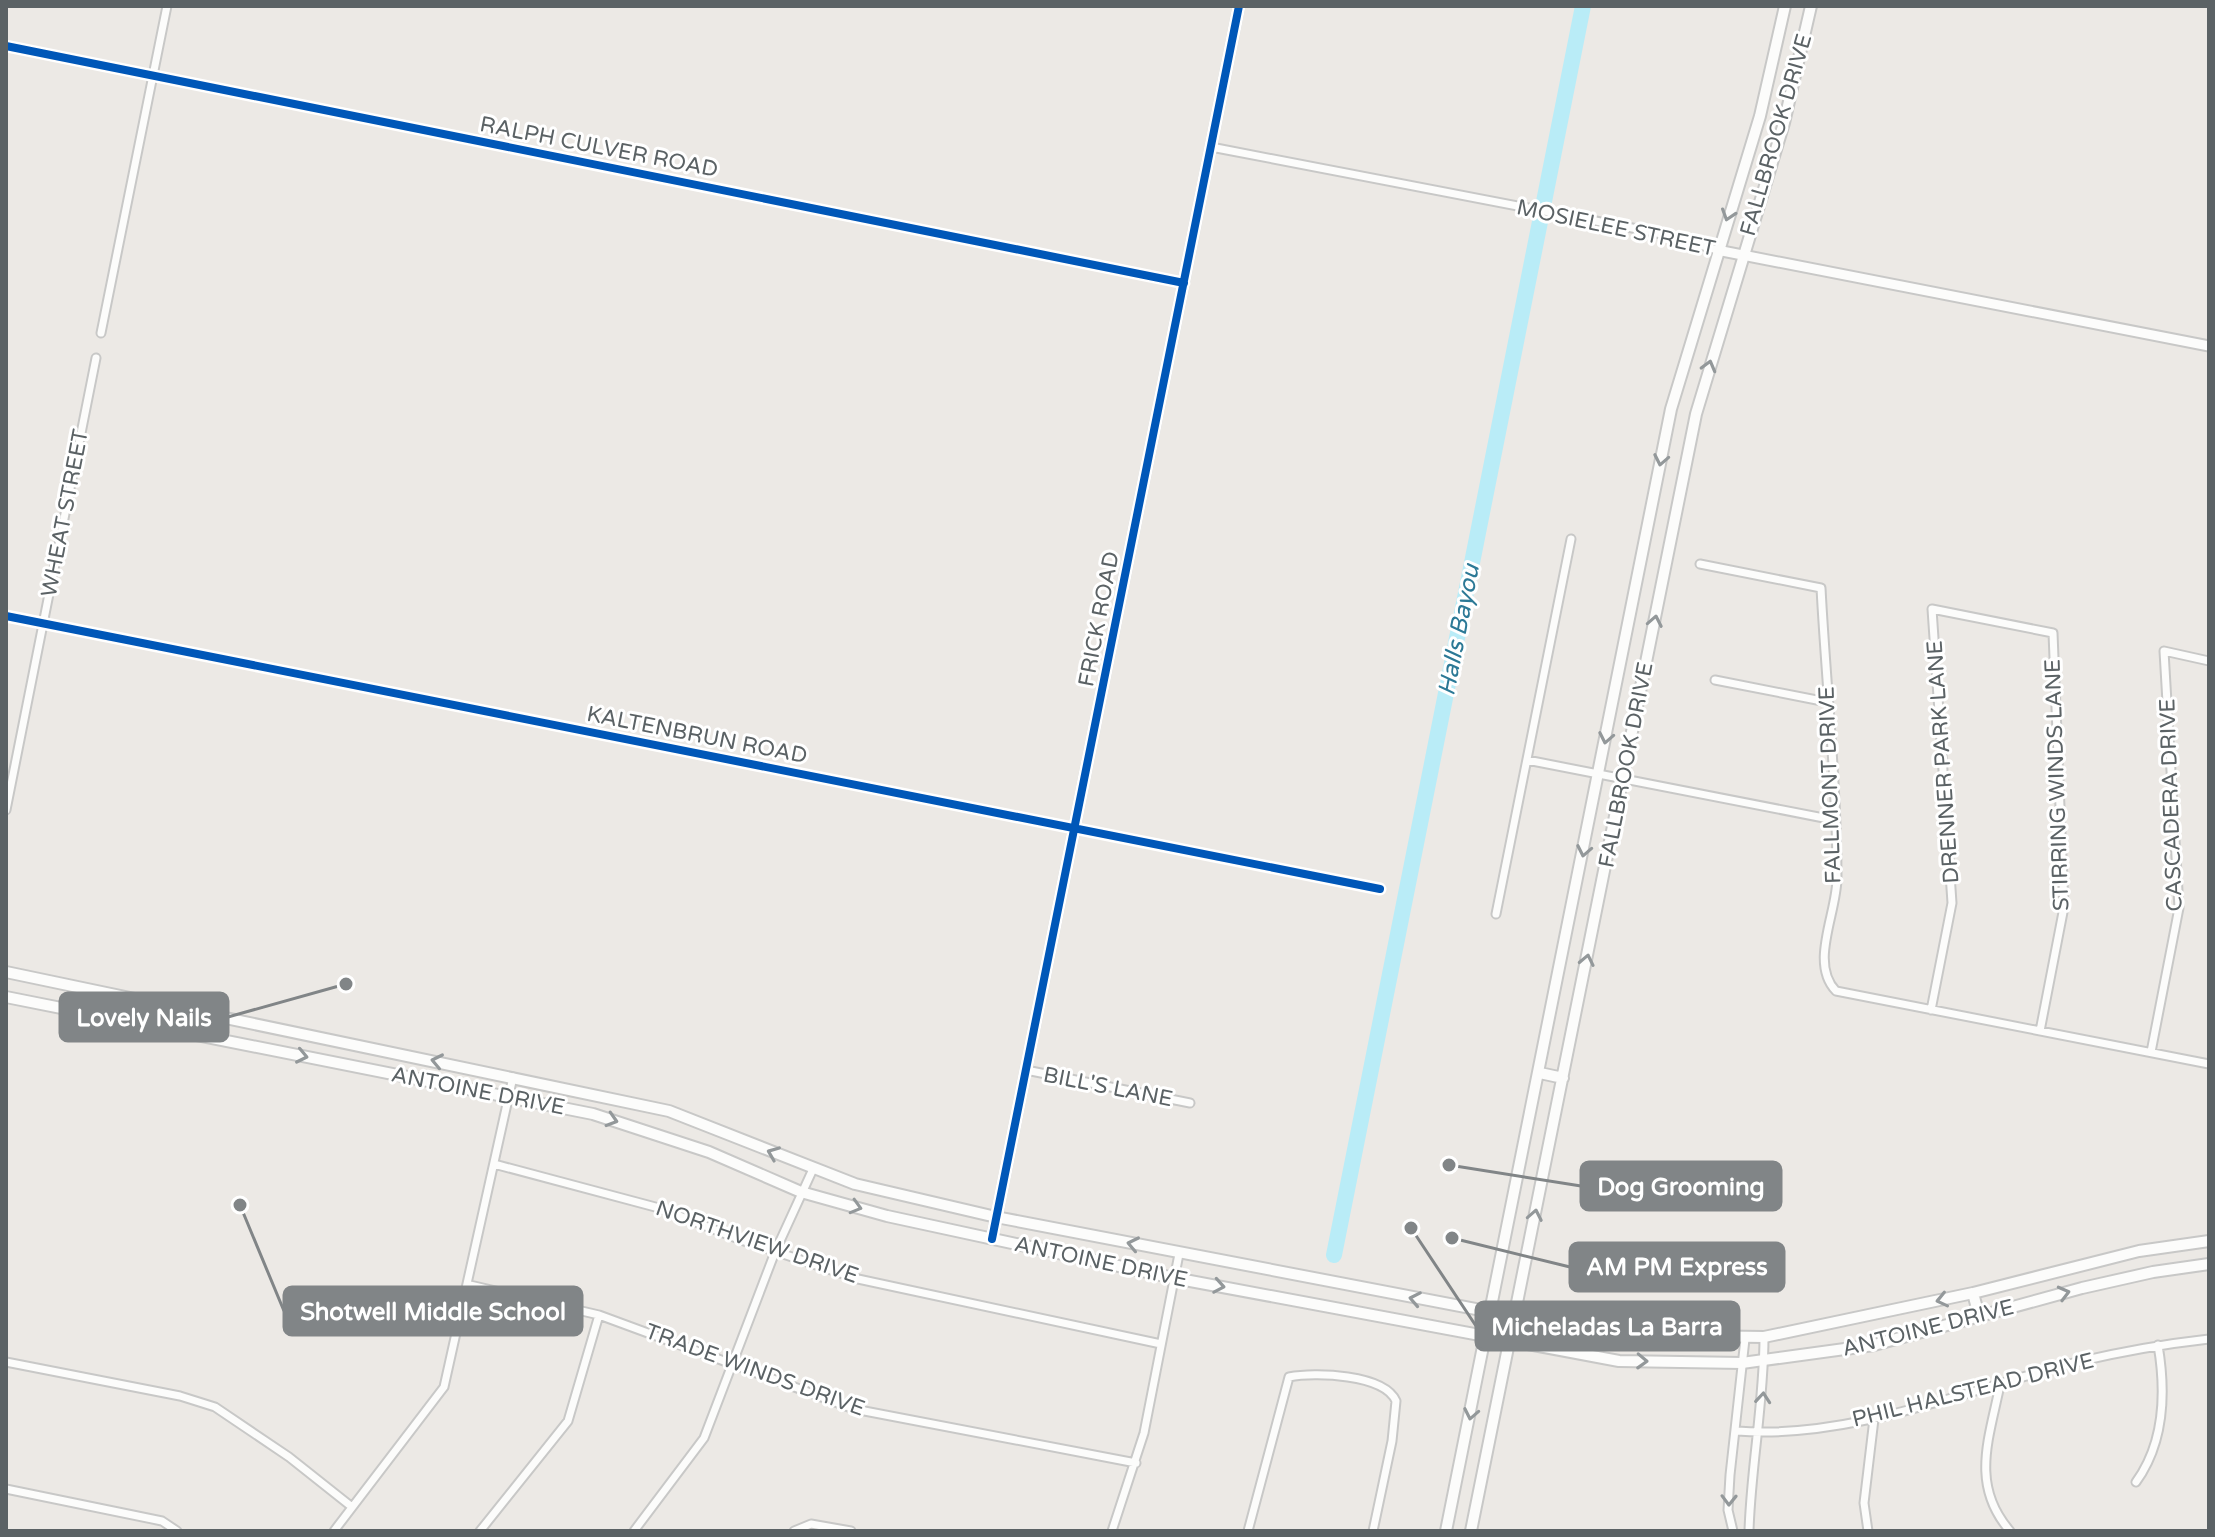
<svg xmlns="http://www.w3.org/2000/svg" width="2215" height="1537" font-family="'Varela Round',sans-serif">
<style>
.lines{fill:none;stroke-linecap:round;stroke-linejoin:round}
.river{stroke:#b9ecf7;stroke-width:16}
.minor-casing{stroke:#c8c8c7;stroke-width:11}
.tertiary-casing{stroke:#c8c8c7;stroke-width:13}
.secondary-casing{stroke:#c8c8c7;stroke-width:14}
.minor{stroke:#fcfcfb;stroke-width:7}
.tertiary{stroke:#fcfcfb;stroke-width:9}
.secondary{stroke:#fcfcfb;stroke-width:10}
.cycleway-casing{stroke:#fff;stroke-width:13}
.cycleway{stroke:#0057b8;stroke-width:8}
.oneway{stroke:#93989a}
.labels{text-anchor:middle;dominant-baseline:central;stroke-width:6;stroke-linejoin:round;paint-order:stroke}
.street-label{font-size:22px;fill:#5b6265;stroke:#fff}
.water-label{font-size:24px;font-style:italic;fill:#2c7996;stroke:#fff}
.leader{fill:none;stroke:#818587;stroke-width:3}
.callout-dot{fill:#818587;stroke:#fff;stroke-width:3}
.callout{fill:#818587;stroke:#818587;stroke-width:3}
.callout-label{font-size:24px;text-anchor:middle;font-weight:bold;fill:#fff}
</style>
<rect width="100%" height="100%" fill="#ece9e5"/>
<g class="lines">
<!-- river -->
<path class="river" d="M1334 1255 1583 6"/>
<defs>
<path id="minor" d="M6 46 1184 283
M1211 147 1653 232 1717 250
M101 333 167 6
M1700 564 1821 588C1826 684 1837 782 1837 878 1837 913 1809 963 1836 991L2209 1064
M6 616 1380 889
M1715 680 1827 702
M1527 760 1834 820
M6 810 96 358
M1496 914 1571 539
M1931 1010 1952 903 1932 609 2053 633 2064 907 2040 1031
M2151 1052 2179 908 2164 651 2209 661
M1026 1070 1190 1103
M494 1164 659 1208 741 1240 858 1279 1161 1344
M470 1285 599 1315 854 1409 1136 1463
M6 1362 180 1396 215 1407 289 1457 352 1507
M2000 1385C1989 1439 1970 1485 2010 1531
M1737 1431C1850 1440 1969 1389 2077 1362 2120 1352 2164 1344 2209 1339
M2136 1482C2165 1442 2166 1392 2158 1345
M6 1489 162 1521 177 1531
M334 1531 444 1387 513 1077
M480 1531 568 1421 599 1315
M634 1531 704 1438 775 1252 813 1169
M794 1531 811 1524 851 1531
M1112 1531 1144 1433 1179 1254
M1248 1531 1289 1377C1315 1372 1384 1374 1396 1401L1392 1441 1373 1531
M1733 1531 1728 1510 1730 1475 1745 1339
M1749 1531C1751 1466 1764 1403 1764 1337
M1868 1531 1864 1503 1874 1419"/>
<path id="tertiary" d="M1717 250 2209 346
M992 1239 1239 6"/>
<path id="secondary" d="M6 972 669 1111 855 1184 996 1217 1611 1335 1764 1337 1973 1293 2139 1251 2209 1241
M6 997 593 1114 709 1152 801 1192 887 1216 1174 1278 1619 1361 1742 1363 1874 1345 2082 1288 2153 1272 2209 1264
M1540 1073 1563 1078
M1973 1293 1979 1316
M1446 1531 1671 409 1760 116 1785 6
M1471 1531 1696 414 1784 123 1811 6"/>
</defs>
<!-- minor casing -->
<use href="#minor" class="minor-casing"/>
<!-- tertiary casing -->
<use href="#tertiary" class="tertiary-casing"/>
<!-- secondary casing -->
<use href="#secondary" class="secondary-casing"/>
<!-- minor -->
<use href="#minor" class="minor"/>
<!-- tertiary -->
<use href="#tertiary" class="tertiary"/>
<!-- secondary -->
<use href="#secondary" class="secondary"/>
<defs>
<path id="cycleway" d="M6 46 1184 283
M6 616 1380 889
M992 1239 1239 6"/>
</defs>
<!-- cycleway casing -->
<use href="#cycleway" class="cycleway-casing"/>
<!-- cycleway -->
<use href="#cycleway" class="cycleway"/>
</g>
<!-- one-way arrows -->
<defs><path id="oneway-chevron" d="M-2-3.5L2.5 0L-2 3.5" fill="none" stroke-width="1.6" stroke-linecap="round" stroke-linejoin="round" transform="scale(2)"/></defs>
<g class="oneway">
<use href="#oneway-chevron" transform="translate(1728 215) rotate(108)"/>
<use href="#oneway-chevron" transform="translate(1709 366) rotate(-75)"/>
<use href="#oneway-chevron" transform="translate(1661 460) rotate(101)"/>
<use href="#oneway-chevron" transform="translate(1655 621) rotate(-79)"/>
<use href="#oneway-chevron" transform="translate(1606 738) rotate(101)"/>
<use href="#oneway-chevron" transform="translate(1584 851) rotate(101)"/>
<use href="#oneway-chevron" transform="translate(1587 960) rotate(-78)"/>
<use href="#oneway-chevron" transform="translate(302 1056) rotate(12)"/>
<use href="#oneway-chevron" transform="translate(437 1061) rotate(-168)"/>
<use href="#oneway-chevron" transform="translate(612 1120) rotate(17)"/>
<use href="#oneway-chevron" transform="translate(773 1153) rotate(-158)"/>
<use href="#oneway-chevron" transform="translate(856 1207) rotate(16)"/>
<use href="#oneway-chevron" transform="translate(1535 1215) rotate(-79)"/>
<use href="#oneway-chevron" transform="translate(1133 1244) rotate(-168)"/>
<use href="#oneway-chevron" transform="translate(1219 1286) rotate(10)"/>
<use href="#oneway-chevron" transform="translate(2064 1293) rotate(-15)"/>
<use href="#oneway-chevron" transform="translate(1415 1299) rotate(-169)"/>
<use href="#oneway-chevron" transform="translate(1942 1300) rotate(167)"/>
<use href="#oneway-chevron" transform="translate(1642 1361) rotate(2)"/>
<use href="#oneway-chevron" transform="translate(1763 1398) rotate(-85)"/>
<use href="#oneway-chevron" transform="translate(1471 1414) rotate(101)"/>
<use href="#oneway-chevron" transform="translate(1729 1500) rotate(91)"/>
</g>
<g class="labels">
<!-- street labels -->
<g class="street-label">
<text transform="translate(1776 135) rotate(-74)">FALLBROOK DRIVE</text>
<text transform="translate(599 147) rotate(11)">RALPH CULVER ROAD</text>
<text transform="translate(1616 228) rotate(12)">MOSIELEE STREET</text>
<text transform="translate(65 513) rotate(-79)">WHEAT STREET</text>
<text transform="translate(1099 619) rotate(-79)">FRICK ROAD</text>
<text transform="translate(697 735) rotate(11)">KALTENBRUN ROAD</text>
<text transform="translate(1943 762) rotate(-94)">DRENNER PARK LANE</text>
<text transform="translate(1626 765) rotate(-79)">FALLBROOK DRIVE</text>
<text transform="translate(1830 785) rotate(-92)">FALLMONT DRIVE</text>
<text transform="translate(2057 785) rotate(-92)">STIRRING WINDS LANE</text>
<text transform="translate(2171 805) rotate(-92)">CASCADERA DRIVE</text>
<text transform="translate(1108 1087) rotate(11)">BILL'S LANE</text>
<text transform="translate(478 1091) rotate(11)">ANTOINE DRIVE</text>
<text transform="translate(757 1242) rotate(19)">NORTHVIEW DRIVE</text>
<text transform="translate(1101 1262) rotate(12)">ANTOINE DRIVE</text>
<text transform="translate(1928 1328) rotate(-14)">ANTOINE DRIVE</text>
<text transform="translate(755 1370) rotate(20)">TRADE WINDS DRIVE</text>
<text transform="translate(1973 1390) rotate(-14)">PHIL HALSTEAD DRIVE</text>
</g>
<!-- water labels -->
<g class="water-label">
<text transform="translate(1459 630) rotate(-79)">Halls Bayou</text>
</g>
</g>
<!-- callouts -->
<path class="leader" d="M346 984L228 1017M1449 1165L1581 1186M1452 1238L1570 1267M240 1205L284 1311M1411 1228L1476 1326"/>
<g class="callout-dot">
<circle cx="346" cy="984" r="8"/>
<circle cx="1449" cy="1165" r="8"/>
<circle cx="1452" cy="1238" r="8"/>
<circle cx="240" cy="1205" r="8"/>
<circle cx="1411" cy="1228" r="8"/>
</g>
<g class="callout">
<rect x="60" y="993" width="168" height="48" rx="8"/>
<rect x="1581" y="1162" width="200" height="48" rx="8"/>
<rect x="1570" y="1243" width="214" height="48" rx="8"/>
<rect x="284" y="1287" width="298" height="48" rx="8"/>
<rect x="1476" y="1302" width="263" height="48" rx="8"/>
</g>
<g class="callout-label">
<text x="144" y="1026">Lovely Nails</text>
<text x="1681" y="1195">Dog Grooming</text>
<text x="1677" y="1275">AM PM Express</text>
<text x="433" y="1320">Shotwell Middle School</text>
<text x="1607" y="1335">Micheladas La Barra</text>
</g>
<!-- border -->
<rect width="2215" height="1537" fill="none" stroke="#5b6265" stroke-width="16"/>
</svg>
